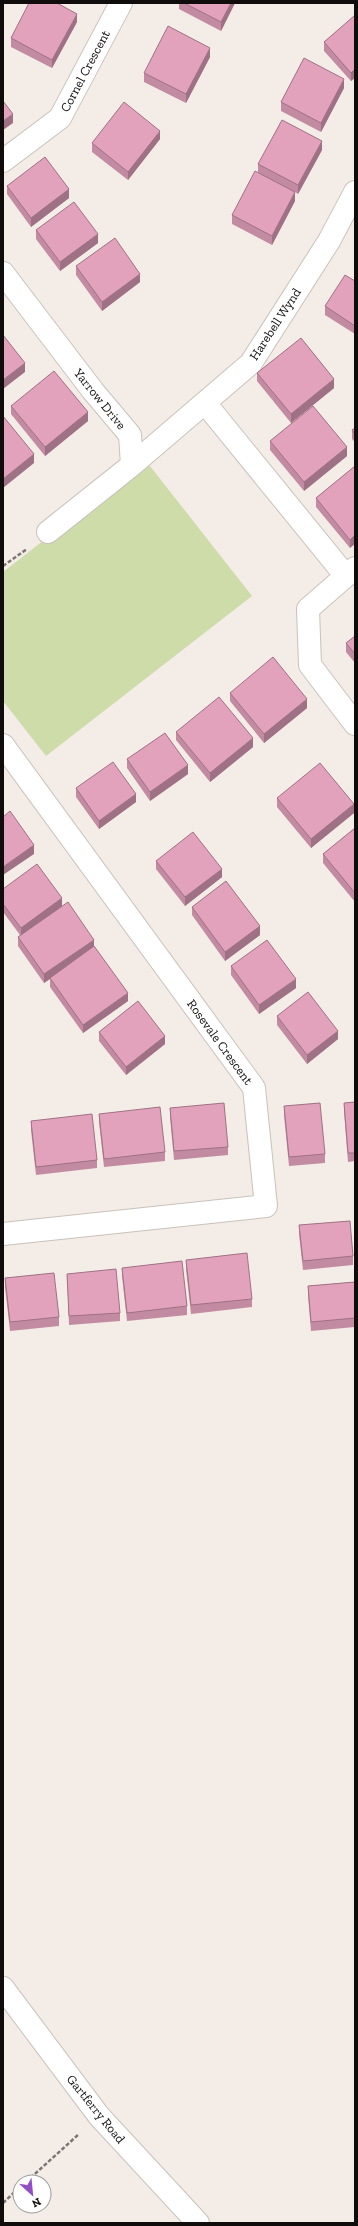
<svg xmlns="http://www.w3.org/2000/svg" width="358" height="2226" font-family="'Zilla Slab',serif">
<style>
.green{fill:#cedcaa}
.lines{fill:none;stroke-linecap:round;stroke-linejoin:round}
.minor-casing{stroke:#c9c2bc;stroke-width:24}
.tertiary-casing{stroke:#c9c2bc;stroke-width:24}
.path{stroke:#7c7674;stroke-width:2.5;stroke-dasharray:4 2;stroke-linecap:butt}
.minor{stroke:#fff;stroke-width:22}
.tertiary{stroke:#fff;stroke-width:22}
.wall{fill:#c38ba2}
.shaded-wall{fill:#9f7184}
.building{fill:#e3a2bc;stroke:#9f7184}
.labels{text-anchor:middle;dominant-baseline:central;stroke-width:3;stroke-linejoin:round;paint-order:stroke}
.street-label{font-size:13px;fill:#0f0c0b;stroke:#fff}
</style>
<rect width="100%" height="100%" fill="#f4ece7"/>
<!-- green -->
<path class="green" d="M146 461 252 596 46 756 3 701V572Z"/>
<g class="lines">
<defs>
<path id="minor" d="M3 161 60 118 121 3
M3 273 93 391 130 435 132 465 48 532
M205 403 345 575
M132 465 251 363 329 241 355 192
M355 568 308 609 310 665 355 724
M3 745 254 1088 266 1206 3 1234"/>
<path id="tertiary" d="M3 1988 99 2116 198 2223"/>
</defs>
<!-- minor casing -->
<use href="#minor" class="minor-casing"/>
<!-- tertiary casing -->
<use href="#tertiary" class="tertiary-casing"/>
<!-- path -->
<path class="path" d="M3 566 27 549
M26 2182 79 2134
M3 2203 20 2187"/>
<!-- minor -->
<use href="#minor" class="minor"/>
<!-- tertiary -->
<use href="#tertiary" class="tertiary"/>
</g>
<!-- wall -->
<path class="wall" d="M179 3H235L221 31 179 9Z
M355 18V78L351 81 324 51V42Z
M77 22 52 68 11 47V38Z
M210 57 186 103 144 82V73Z
M344 88 321 132 281 111V102Z
M160 139 128 180 92 152V143Z
M322 150 298 194 295 192V201L272 245 232 224V215L258 172V164Z
M7 186 69 198 31 227 7 194Z
M36 230 98 243 60 271 36 239Z
M76 266 140 282 102 311 76 275Z
M355 281V334L325 315V306Z
M257 373 334 388 291 423 257 381Z
M11 406 88 421 45 456 11 414Z
M355 428V442L352 439V430Z
M270 441 347 456 304 491 270 450Z
M355 466 350 548 316 507V498Z
M355 636V663L346 652V643Z
M230 693 307 708 264 743 230 701Z
M176 732 253 747 210 782 176 740Z
M127 759 188 774 150 801 127 768Z
M76 788 136 802 99 829 76 797Z
M277 798 354 813 311 848 277 807Z
M355 828V902L323 863V854Z
M156 861 222 877 185 906 156 869Z
M3 889 62 906 94 946 128 1001 83 1033 50 987V979L44 983 18 946V937L20 935 3 912Z
M192 907 260 935 225 961 192 915Z
M231 966 296 988 259 1014 231 975Z
M277 1016 338 1039 307 1064 277 1025Z
M99 1032 165 1044 126 1075 99 1041Z
M355 1102V1161L348 1162 344 1111V1103Z
M284 1106 325 1154V1163L289 1166 284 1115Z
M170 1108 228 1147V1155L174 1160 170 1117Z
M99 1114 165 1152V1161L104 1167 99 1122Z
M31 1121 97 1160V1168L36 1175 31 1130Z
M299 1225 353 1256V1265L303 1270 299 1234Z
M186 1260 252 1299V1307L191 1314 186 1269Z
M122 1268 187 1306V1315L127 1321 122 1276Z
M67 1274 120 1313V1321L69 1325Z
M5 1278 59 1317V1326L10 1331 5 1287Z
M355 1282V1327L311 1331 308 1295V1286Z"/>
<!-- shaded-wall -->
<path class="shaded-wall" d="M231 3H235L221 31V22Z
M77 14V22L52 68V60Z
M210 48V57L186 103V94Z
M355 69V78L351 81V73Z
M344 79V88L321 132V123Z
M13 114V123L3 130V121Z
M160 131V139L128 180V172Z
M322 141V150L298 194V185Z
M69 189V198L31 227V218Z
M295 192V201L272 245V236Z
M98 234V243L60 271V262Z
M140 274V282L102 311V302Z
M25 363V372L3 389V380Z
M334 379V388L291 423V414Z
M88 412V421L45 456V447Z
M347 447V456L304 491V482Z
M34 454V463L3 488V479Z
M355 535V544L350 548V540Z
M307 699V708L264 743V734Z
M253 738V747L210 782V773Z
M188 765V774L150 801V792Z
M136 794V802L99 829V821Z
M354 804V813L311 848V839Z
M34 845V854L3 875V867Z
M222 869V877L185 906V897Z
M62 898V906L21 937V928Z
M260 926V935L225 961V952Z
M94 940V948L44 983V974Z
M296 979V988L259 1014V1005Z
M128 993V1001L83 1033V1025Z
M338 1031V1039L307 1064V1055Z
M165 1036V1044L126 1075V1067Z"/>
<!-- building -->
<path class="building" d="M29 3H57L77 14 52 60 11 38Z
M184 3H231L221 22Z
M354 16 355 18V69L351 73 324 42Z
M168 26 210 48 186 94 144 73Z
M304 58 344 79 321 123 281 102Z
M3 101 13 114 3 121Z
M124 102 160 131 128 172 92 143Z
M282 120 322 141 298 185 258 164Z
M45 157 69 189 31 218 7 186Z
M255 171 295 192 272 236 232 215Z
M74 202 98 234 60 262 36 230Z
M115 238 140 274 102 302 76 266Z
M345 275 355 281V326L325 306Z
M3 335 25 363 3 380Z
M301 338 334 379 291 414 257 373Z
M54 371 88 412 45 447 11 406Z
M313 406 347 447 304 482 270 441Z
M3 416 34 454 3 479Z
M355 428V434L352 430Z
M355 466V535L350 540 316 498Z
M355 636V654L346 643Z
M273 657 307 699 264 734 230 693Z
M219 697 253 738 210 773 176 732Z
M165 733 188 765 150 792 127 759Z
M113 762 136 794 99 821 76 788Z
M320 763 354 804 311 839 277 798Z
M10 811 34 845 3 867V817Z
M355 828V893L323 854Z
M193 832 222 869 185 897 156 861Z
M37 864 62 898 21 928 3 904V889Z
M226 881 260 926 225 952 192 907Z
M68 902 94 940 44 974 18 937Z
M267 940 296 979 259 1005 231 966Z
M94 946 128 993 83 1025 50 978Z
M308 992 338 1031 307 1055 277 1016Z
M138 1001 165 1036 126 1067 99 1032Z
M355 1102V1153H348L344 1103Z
M224 1103 228 1147 174 1151 170 1108Z
M320 1103 325 1154 289 1157 284 1106Z
M160 1107 165 1152 104 1159 99 1114Z
M92 1114 97 1160 36 1167 31 1121Z
M350 1221 353 1256 303 1261 299 1225Z
M247 1253 252 1299 191 1305 186 1260Z
M182 1261 187 1306 127 1313 122 1268Z
M116 1269 120 1313 69 1316 67 1274Z
M54 1273 59 1317 10 1322 5 1278Z
M355 1282V1318L311 1322 308 1286Z"/>
<g class="labels">
<!-- street labels -->
<g class="street-label">
<text transform="translate(85 71) rotate(-62)">Cornel Crescent</text>
<text transform="translate(275 324) rotate(-57)">Harebell Wynd</text>
<text transform="translate(100 399) rotate(51)">Yarrow Drive</text>
<text transform="translate(220 1042) rotate(54)">Rosevale Crescent</text>
<text transform="translate(96 2109) rotate(51)">Gartferry Road</text>
</g>
</g>
<!-- border -->
<rect width="358" height="2226" fill="none" stroke="#0f0c0b" stroke-width="8"/>
<!-- north arrow -->
<g transform="translate(32 2194) rotate(153)"><circle r="19" fill="#ffffff" stroke="#9f9e9d"/>
<path d="M0-3L7 15L0 10L-7 15Z" fill="#924fc4"/>
<text y="-6" font-size="11" font-weight="bold" text-anchor="middle" fill="#0f0c0b">N</text>
</g>
</svg>
